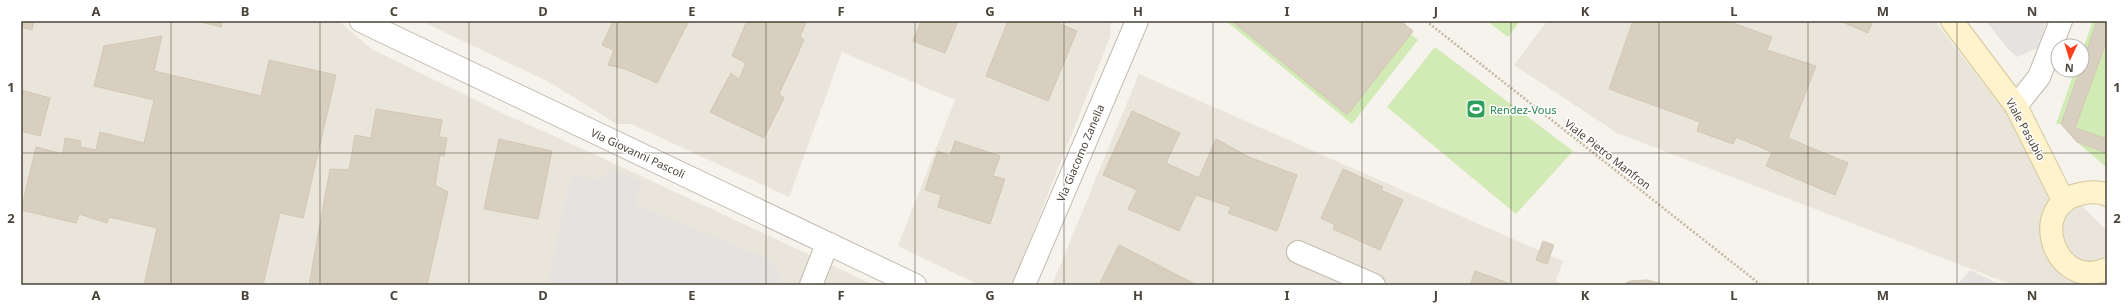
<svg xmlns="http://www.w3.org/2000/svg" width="2128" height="306" font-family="'Noto Sans',sans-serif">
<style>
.residential{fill:#eae5da}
.green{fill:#d2eab5}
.parking{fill:#e5e3e0}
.building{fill:#d8cfc1;stroke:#d3c7b4}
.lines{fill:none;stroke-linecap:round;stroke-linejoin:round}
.street-casing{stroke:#c2bbae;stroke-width:24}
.secondary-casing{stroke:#d6c79b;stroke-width:24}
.path{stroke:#c4b79f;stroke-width:2.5;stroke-dasharray:2 2;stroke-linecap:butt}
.street{stroke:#fff;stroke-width:22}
.secondary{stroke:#fff3cd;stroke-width:22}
.grid{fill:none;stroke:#4b4439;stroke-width:1;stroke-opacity:0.55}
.labels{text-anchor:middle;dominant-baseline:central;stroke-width:3;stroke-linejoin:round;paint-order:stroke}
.leisure-label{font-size:11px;fill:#27864d;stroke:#fff;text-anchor:start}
.street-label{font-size:11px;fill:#4b4439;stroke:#fff}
.neatline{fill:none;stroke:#4b4439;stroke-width:1.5}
.grid-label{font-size:13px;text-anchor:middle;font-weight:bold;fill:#4b4439}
</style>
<rect width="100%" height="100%" fill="#f6f3ec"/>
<!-- residential -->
<path class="residential" d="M21 21H339L373 50 392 59 504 114 585 150 874 285H21Z
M421 21H1111L1110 37 1097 70 1012 285H979L898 246 955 100 842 52 789 197 631 124H617L547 81Z
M1547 21H1935L2065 189 2107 231V254L2102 259 2099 285H2013L1617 133 1514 65Z
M1139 74 1563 261 1556 281 1560 283 1559 285H1052Z"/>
<!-- green -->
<path class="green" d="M1226 21H1394L1418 40 1352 124Z
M1487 21H1520L1508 37Z
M2093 21H2107V168L2077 142 2061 124H2056L2075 70H2082V51Z
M1435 47 1573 151 1516 214 1387 107Z"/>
<!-- parking -->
<path class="parking" d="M1986 21H2047L2038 48 2017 57 2007 48Z
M608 168 642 181 635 204 771 260 785 285H559L548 281 571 175 603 180Z
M1970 270 2001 285H1957Z"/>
<!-- building -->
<path class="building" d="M21 21H34L32 30 21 27Z
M197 21H222L221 27Z
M613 21H689L657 83 625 69 608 65 614 50 602 45Z
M747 21H807L800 36 804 40 779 94 784 98 764 138 710 112 731 73 739 79 746 63 732 56Z
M921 21H958L945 53 913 41Z
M1008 21H1053L1077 31 1048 101 986 76Z
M1232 21H1401L1413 31 1347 115Z
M1633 21H1727L1772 37 1767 50 1816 66 1788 138 1848 163 1835 195 1766 166 1772 152 1736 137 1733 144 1697 131 1700 122 1609 89Z
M1840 21H1873L1868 33Z
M2097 21H2107V40L2075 128 2107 139V153L2077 142 2061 124 2080 70H2082V64Z
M162 36 154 71 261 96 269 60 336 75 303 218 280 213 263 285H144L157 228 109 217 107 223 79 214 76 223 21 210 36 147 63 154 65 138 81 141 80 147 96 150 100 132 144 143 154 100 94 86 104 46Z
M21 90 50 98 40 136 21 131Z
M376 109 442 120 439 137 447 138 444 156 440 155 435 185 448 192 427 285H309L330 169 349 170 355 135 371 138Z
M1132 111 1180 133 1166 163 1199 178 1216 139 1249 157 1297 175 1277 231 1228 213 1231 207 1196 195 1179 231 1128 209 1137 190 1103 175Z
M499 139 552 151 538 219 484 209Z
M955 141 1000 156 993 176 1005 179 990 224 938 207 941 195 925 190 938 151 950 156Z
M1343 169 1383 187 1381 190 1403 200 1380 250 1333 229 1335 225 1321 218Z
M1543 241 1554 245 1547 264 1536 260Z
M1119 245 1125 248 1197 285H1099Z
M1475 271 1513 285H1470Z
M1647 280 1667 285H1622L1630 281Z"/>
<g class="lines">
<defs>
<path id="street" d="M361 21 915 285
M2016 106 2039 77 2061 21
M1298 252 1374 285
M811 285 824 252 830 244
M1024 285 1137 21"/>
<path id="secondary" d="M1952 21 2016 106 2064 202
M2107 195C2099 191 2089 192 2080 194 2027 205 2054 292 2107 269"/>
</defs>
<!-- street casing -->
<use href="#street" class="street-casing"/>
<!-- secondary casing -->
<use href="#secondary" class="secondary-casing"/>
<!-- path -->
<path class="path" d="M1426 21 1761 285"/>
<!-- street -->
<use href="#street" class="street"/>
<!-- secondary -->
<use href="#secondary" class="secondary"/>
</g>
<!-- grid -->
<path class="grid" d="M171 21V285M320 21V285M469 21V285M617 21V285M766 21V285M915 21V285M1064 21V285M1213 21V285M1362 21V285M1511 21V285M1659 21V285M1808 21V285M1957 21V285M21 153H2107"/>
<!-- icons -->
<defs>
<symbol id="stadium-square" viewBox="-11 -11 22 22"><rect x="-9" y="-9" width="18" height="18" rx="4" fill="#2e9e5b" stroke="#fff"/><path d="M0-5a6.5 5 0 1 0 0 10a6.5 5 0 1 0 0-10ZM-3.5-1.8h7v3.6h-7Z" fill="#fff"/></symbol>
</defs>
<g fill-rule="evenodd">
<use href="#stadium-square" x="1465" y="98" width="22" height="22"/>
</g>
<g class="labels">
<!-- leisure labels -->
<g class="leisure-label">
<text x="1490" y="109">Rendez-Vous</text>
</g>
<!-- street labels -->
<g class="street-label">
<text transform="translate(2026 129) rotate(61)">Viale Pasubio</text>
<text transform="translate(638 153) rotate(25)">Via Giovanni Pascoli</text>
<text transform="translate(1080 153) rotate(-67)">Via Giacomo Zanella</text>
<text transform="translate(1608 154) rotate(38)">Viale Pietro Manfron</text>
</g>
</g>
<!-- border -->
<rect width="2128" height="306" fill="none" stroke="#ffffff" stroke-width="44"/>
<!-- north arrow -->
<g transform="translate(2070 58) rotate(184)"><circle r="19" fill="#ffffff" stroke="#b7b4b0"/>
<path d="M0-3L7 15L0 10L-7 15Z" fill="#fc3f1d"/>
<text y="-6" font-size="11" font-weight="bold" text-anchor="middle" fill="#4b4439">N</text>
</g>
<rect x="22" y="22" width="2084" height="262" class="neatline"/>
<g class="grid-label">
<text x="96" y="16">A</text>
<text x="245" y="16">B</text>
<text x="394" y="16">C</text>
<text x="543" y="16">D</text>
<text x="692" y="16">E</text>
<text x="841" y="16">F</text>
<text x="990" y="16">G</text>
<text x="1138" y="16">H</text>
<text x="1287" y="16">I</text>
<text x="1436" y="16">J</text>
<text x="1585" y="16">K</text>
<text x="1734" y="16">L</text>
<text x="1883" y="16">M</text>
<text x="2032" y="16">N</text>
<text x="11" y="92">1</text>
<text x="2117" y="92">1</text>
<text x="11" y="223">2</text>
<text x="2117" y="223">2</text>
<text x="96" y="300">A</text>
<text x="245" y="300">B</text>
<text x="394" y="300">C</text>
<text x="543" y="300">D</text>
<text x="692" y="300">E</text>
<text x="841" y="300">F</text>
<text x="990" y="300">G</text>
<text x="1138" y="300">H</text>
<text x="1287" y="300">I</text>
<text x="1436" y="300">J</text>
<text x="1585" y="300">K</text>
<text x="1734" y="300">L</text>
<text x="1883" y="300">M</text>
<text x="2032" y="300">N</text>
</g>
</svg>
